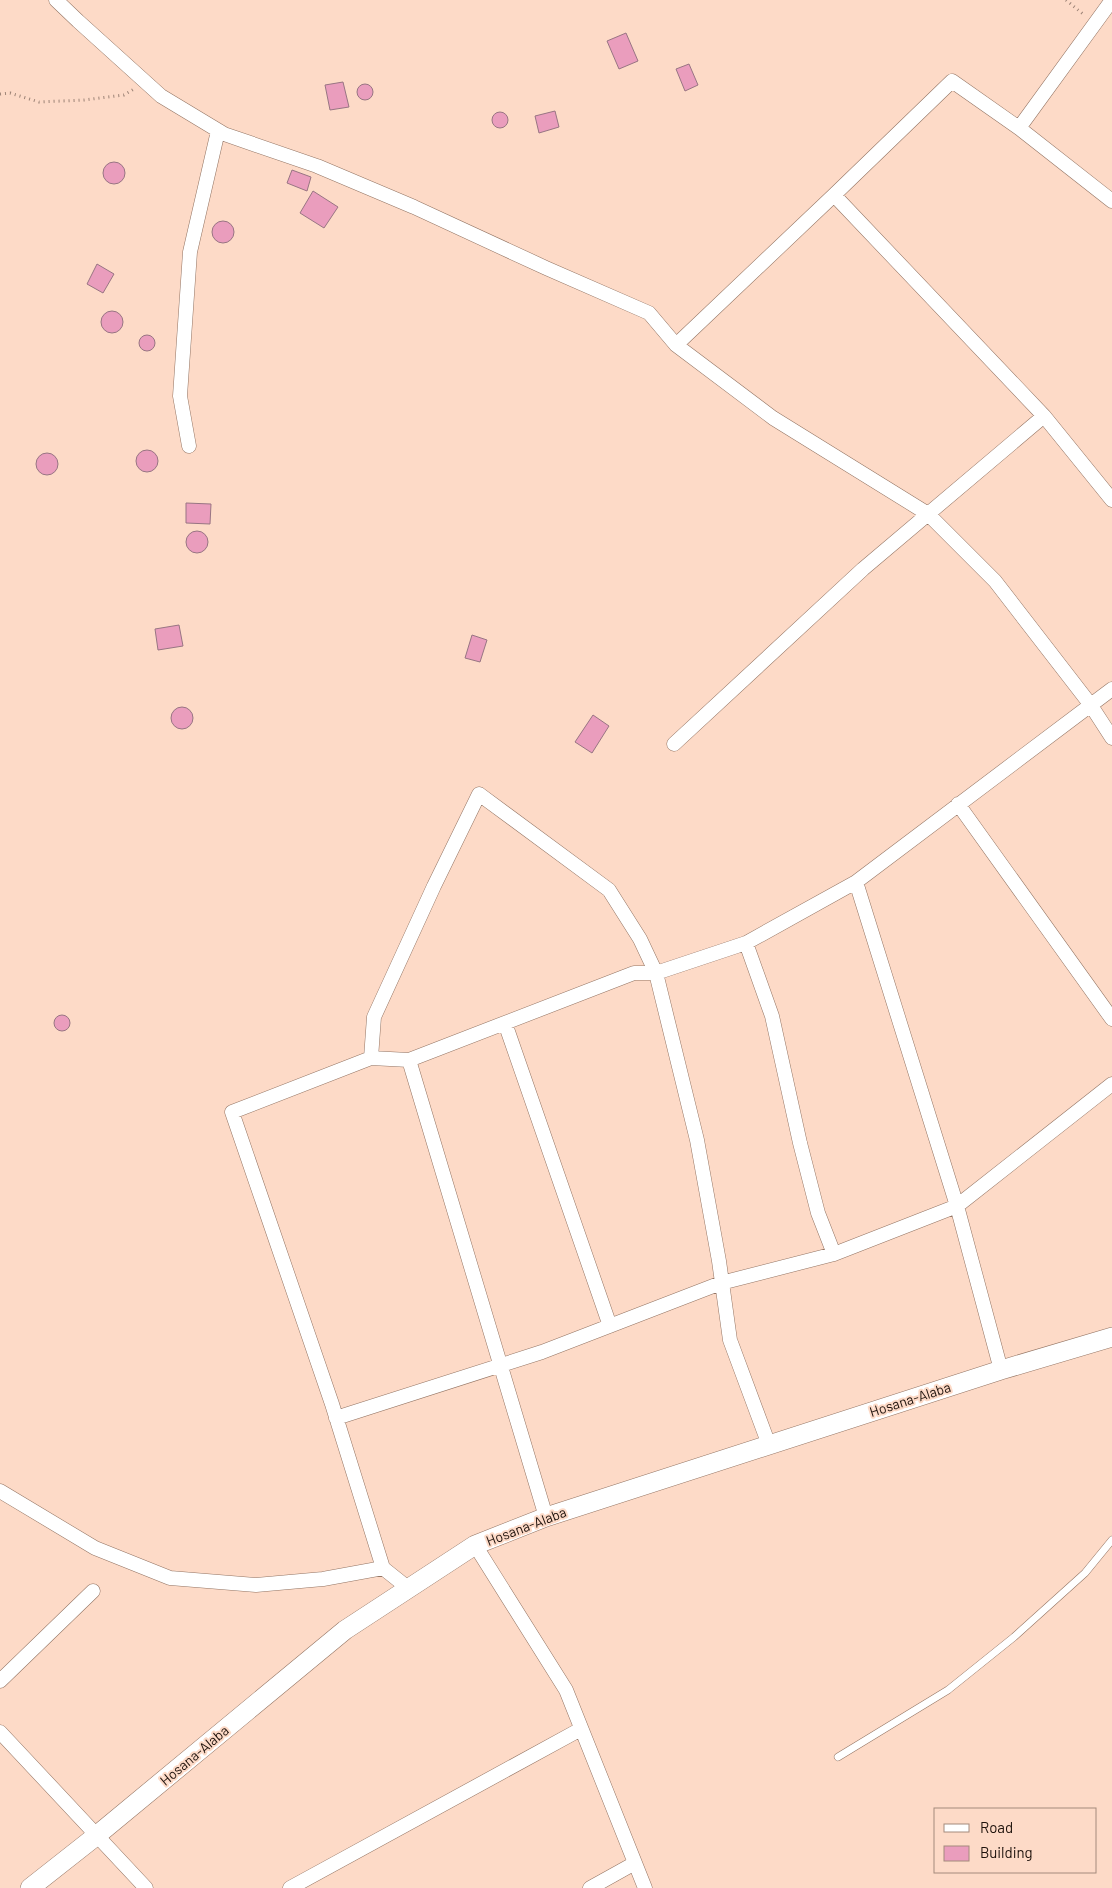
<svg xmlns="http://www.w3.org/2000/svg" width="1112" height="1888" font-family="Barlow,sans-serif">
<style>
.building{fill:#ea9dbd;stroke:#987583}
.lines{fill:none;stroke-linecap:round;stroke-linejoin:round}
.service-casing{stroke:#937463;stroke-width:8}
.minor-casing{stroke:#937463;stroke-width:15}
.secondary-casing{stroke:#937463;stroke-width:20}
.path{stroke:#9c8376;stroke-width:3;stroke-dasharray:1 4;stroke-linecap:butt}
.service{stroke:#fff;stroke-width:7}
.minor{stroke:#fff;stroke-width:14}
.secondary{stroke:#fff;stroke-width:19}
.labels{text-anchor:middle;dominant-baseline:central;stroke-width:4;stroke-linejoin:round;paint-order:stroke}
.street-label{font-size:14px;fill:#1e120c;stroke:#fddac7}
</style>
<rect width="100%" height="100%" fill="#fddac7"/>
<!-- building -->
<path class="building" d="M626 33 638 61 619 69 607 41Z
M689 64 698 85 685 91 676 69Z
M343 82 349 107 330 110 325 85Z
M357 92a8 8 0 1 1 16 0a8 8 0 1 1-16 0Z
M555 111 559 127 539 133 535 116Z
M492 120a8 8 0 1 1 16 0a8 8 0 1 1-16 0Z
M103 173a11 11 0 1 1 22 0a11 11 0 1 1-22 0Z
M292 170 311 177 307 191 287 183Z
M313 191 338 207 324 228 300 213Z
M212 232a11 11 0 1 1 22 0a11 11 0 1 1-22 0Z
M97 264 114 274 103 293 87 284Z
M101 322a11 11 0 1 1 22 0a11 11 0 1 1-22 0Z
M139 343a8 8 0 1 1 16 0a8 8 0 1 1-16 0Z
M136 461a11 11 0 1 1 22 0a11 11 0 1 1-22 0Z
M36 464a11 11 0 1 1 22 0a11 11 0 1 1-22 0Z
M186 503 211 504 210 524 186 523Z
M186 542a11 11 0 1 1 22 0a11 11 0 1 1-22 0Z
M179 625 183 646 158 650 155 629Z
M472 635 487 640 480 662 465 658Z
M171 718a11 11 0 1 1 22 0a11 11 0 1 1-22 0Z
M593 715 609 726 592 753 575 742Z
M54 1023a8 8 0 1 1 16 0a8 8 0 1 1-16 0Z"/>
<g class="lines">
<defs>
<path id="service" d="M838 1757 948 1690 1014 1637 1085 1573 1112 1540"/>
<path id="minor" d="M56 0 78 21 161 96 224 134 317 166 414 207 546 268 649 313 676 345 773 418 928 514 995 581 1090 704 1112 738
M1019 128 1112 0
M834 195 1044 416 1112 500
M676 345 834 195 952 81 1019 128 1112 201
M189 446 180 396 190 252 218 131
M674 744 863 569 1044 416
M958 804 1112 1019
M856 882 957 1206 1001 1370
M746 943 772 1016 800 1143 818 1213 834 1254
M505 1023 610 1326
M371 1058 374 1017 434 886 479 794 609 890 640 939 656 973 697 1140 719 1261 730 1340 769 1445
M409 1060 546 1517
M336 1418 542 1352 721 1283 834 1254 957 1206 1112 1084
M0 1491 95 1548 170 1578 256 1585 323 1579 383 1568 408 1588
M475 1545 566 1690 645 1888
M383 1568 332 1404 232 1112 371 1058 409 1060 634 973H656L746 943 856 882 1112 689
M0 1681 93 1591
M0 1732 146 1888
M290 1888 581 1729
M590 1888 635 1863"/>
<path id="secondary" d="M30 1888 96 1836 345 1630 475 1545 546 1517 1001 1370 1112 1337"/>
</defs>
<!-- service casing -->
<use href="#service" class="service-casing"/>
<!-- minor casing -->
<use href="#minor" class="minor-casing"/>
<!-- secondary casing -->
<use href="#secondary" class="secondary-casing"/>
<!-- path -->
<path class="path" d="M1066 0 1083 14
M0 94 10 93 39 102 84 100 124 95 134 89"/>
<!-- service -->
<use href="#service" class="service"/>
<!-- minor -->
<use href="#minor" class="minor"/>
<!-- secondary -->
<use href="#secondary" class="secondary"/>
</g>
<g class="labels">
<!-- street labels -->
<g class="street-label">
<text transform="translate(910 1399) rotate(-18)">Hosana-Alaba</text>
<text transform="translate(526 1526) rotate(-21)">Hosana-Alaba</text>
<text transform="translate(194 1755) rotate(-40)">Hosana-Alaba</text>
</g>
</g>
<!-- legend -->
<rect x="934" y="1808" width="162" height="65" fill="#fddac7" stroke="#a48a7c"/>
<rect x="944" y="1824" width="25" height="8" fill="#ffffff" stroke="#a48a7c"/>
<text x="980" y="1833" font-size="15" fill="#1e120c">Road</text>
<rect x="944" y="1846" width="25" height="15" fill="#ea9dbd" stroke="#a48a7c"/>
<text x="980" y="1858" font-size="15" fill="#1e120c">Building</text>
</svg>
